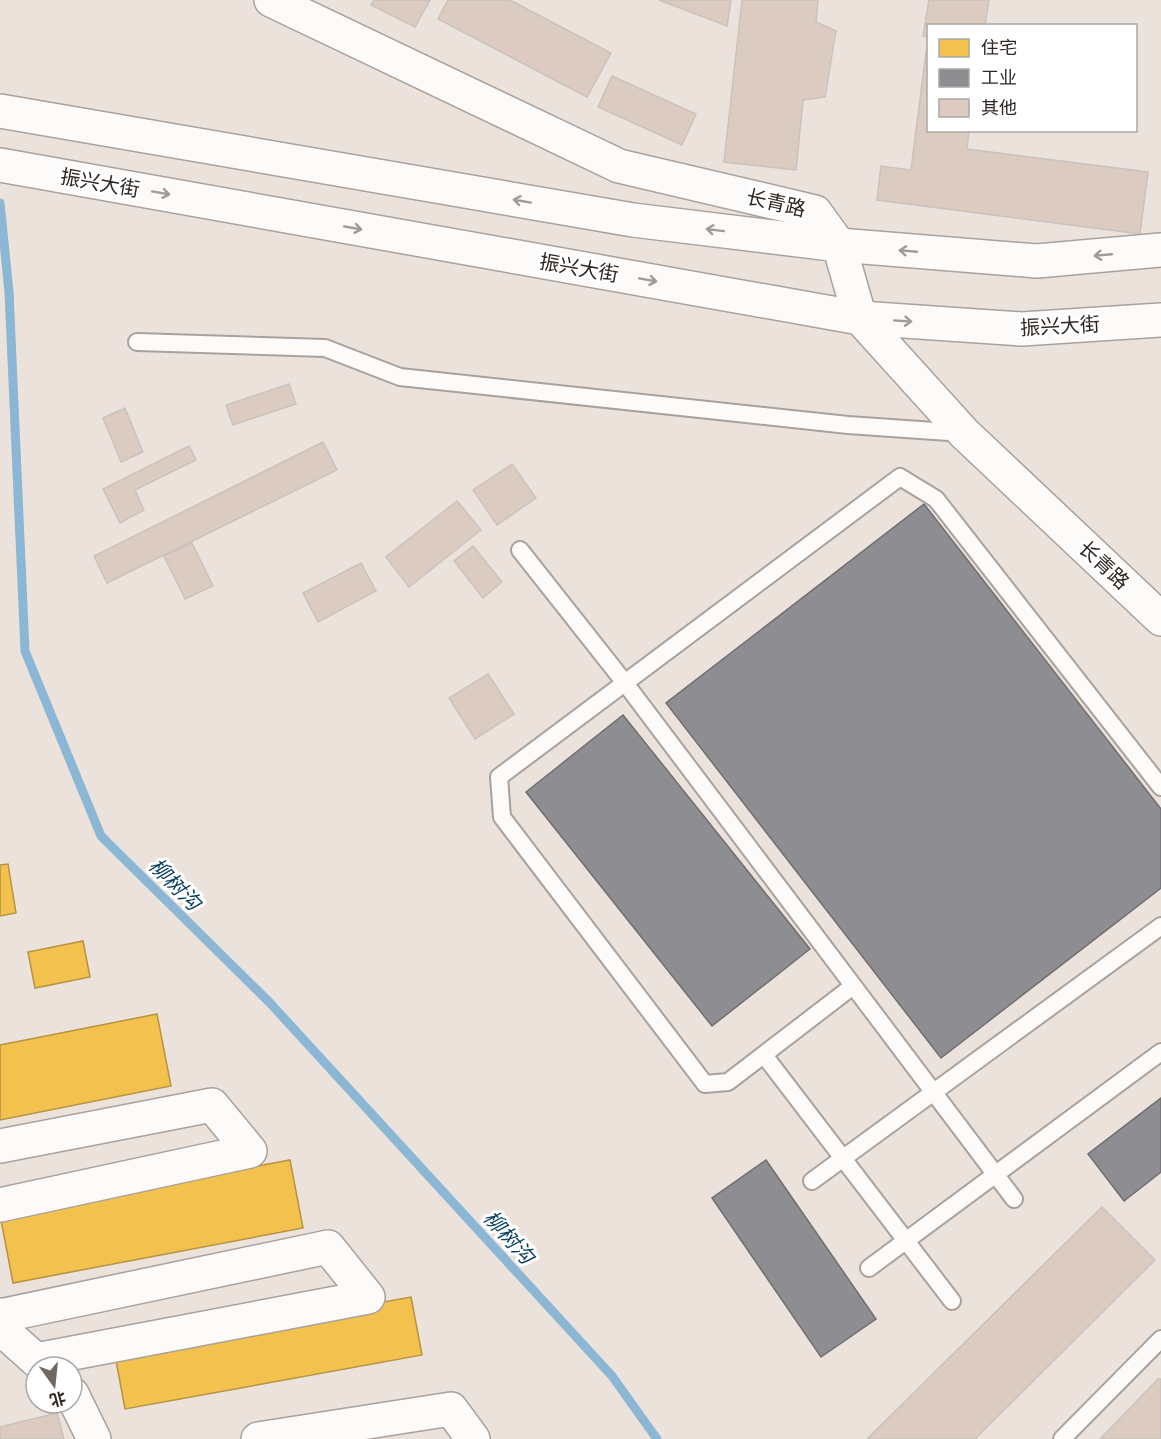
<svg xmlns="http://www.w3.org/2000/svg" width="1161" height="1439" font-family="Poppins,'Noto Sans SC',sans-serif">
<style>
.homes{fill:#f2c14e;stroke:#b79241;stroke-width:1.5}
.industry{fill:#8d8d92;stroke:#706e70;stroke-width:1.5}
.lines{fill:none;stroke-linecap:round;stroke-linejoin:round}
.stream{stroke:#8bb7d4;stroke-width:9}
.building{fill:#dccbc0;stroke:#c9c2bd;stroke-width:1.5}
.service-casing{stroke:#a8a19c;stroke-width:20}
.minor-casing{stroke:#a8a19c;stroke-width:36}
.tertiary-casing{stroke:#a8a19c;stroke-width:36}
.service{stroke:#fcfbfa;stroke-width:16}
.minor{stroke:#fcfbfa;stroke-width:33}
.tertiary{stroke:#fcfbfa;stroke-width:33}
.oneway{stroke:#9f9b99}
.labels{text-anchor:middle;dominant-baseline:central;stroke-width:6;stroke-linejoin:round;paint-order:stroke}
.street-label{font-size:20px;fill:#2d2622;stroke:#fff}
.water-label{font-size:21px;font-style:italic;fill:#073f5d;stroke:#fff}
</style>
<rect width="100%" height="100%" fill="#ece2dc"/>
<!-- homes -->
<path class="homes" d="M8 864 16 913 0 916V865Z
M83 941 90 977 35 988 28 952Z
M157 1014 171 1086 0 1120V1045Z
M290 1160 303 1228 13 1283 0 1215Z
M411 1297 422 1355 125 1409 114 1350Z"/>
<!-- industry -->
<path class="industry" d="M924 504 1161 809V888L941 1058 666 703Z
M623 715 810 949 712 1026 526 792Z
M1161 1098V1172L1124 1201 1088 1154Z
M766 1160 876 1319 821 1357 712 1198Z"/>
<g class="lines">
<!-- stream -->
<path class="stream" d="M0 203 9 292 25 651 101 836 270 1003 612 1376 657 1439"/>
</g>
<!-- building -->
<path class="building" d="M374 0H430L415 27 371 5Z
M448 0H510L611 53 587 97 438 19Z
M659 0H731L727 26Z
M742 0H818L816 22 836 31 825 97 803 100 796 170 724 162Z
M929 0H989L985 26H928V37L923 36Z
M926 52 928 53V130H969L967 149 1148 172 1140 234 877 200 881 166 911 170Z
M612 76 696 114 682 145 598 107Z
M289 384 296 404 233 425 226 405Z
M125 408 143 452 121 462 103 418Z
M323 442 337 470 107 583 94 556Z
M189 446 196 460 135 490 144 510 120 523 103 489Z
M512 464 536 498 497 525 473 490Z
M457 501 481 530 409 587 386 557Z
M192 543 213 586 185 599 164 556Z
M473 546 502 582 483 598 454 561Z
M361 563 376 591 318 622 303 593Z
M488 674 514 714 475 739 449 698Z
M1102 1207 1155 1260 975 1439H867Z
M1158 1379H1161V1439H1100Z
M57 1413 64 1439H0V1427Z"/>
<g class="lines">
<defs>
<path id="service" d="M137 342 325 348 400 377 848 425 963 433
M520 550 625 683 1014 1199
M853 986 728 1082 705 1084 502 817 499 777 900 477 936 499 1161 787
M764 1055 952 1301
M812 1181 1161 926
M869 1268 1161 1052
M1062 1439 1161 1339"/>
<path id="minor" d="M271 0 619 166 815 212 839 245 860 318 964 433 1161 619
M0 1146 212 1105 250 1151 0 1205
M0 1315 9 1336 44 1367
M0 1316 328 1247 368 1297 36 1360
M72 1394 94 1439
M258 1439 451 1409 473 1439"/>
<path id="tertiary" d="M0 111 633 220 839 245 1037 261 1161 250
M0 165 860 318 1022 329 1161 320"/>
</defs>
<!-- service casing -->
<use href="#service" class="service-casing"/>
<!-- minor casing -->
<use href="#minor" class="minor-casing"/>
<!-- tertiary casing -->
<use href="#tertiary" class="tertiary-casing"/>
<!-- service -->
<use href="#service" class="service"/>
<!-- minor -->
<use href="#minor" class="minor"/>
<!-- tertiary -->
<use href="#tertiary" class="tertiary"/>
</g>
<!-- one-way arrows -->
<defs><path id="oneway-shaft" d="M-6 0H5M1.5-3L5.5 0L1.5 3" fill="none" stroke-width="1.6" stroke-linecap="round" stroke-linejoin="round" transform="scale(1.5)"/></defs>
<g class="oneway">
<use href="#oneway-shaft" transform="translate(161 193) rotate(10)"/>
<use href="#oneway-shaft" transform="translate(522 201) rotate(-170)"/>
<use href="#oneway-shaft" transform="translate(353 228) rotate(10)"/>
<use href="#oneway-shaft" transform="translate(715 230) rotate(-173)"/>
<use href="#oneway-shaft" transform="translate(908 251) rotate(-175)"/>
<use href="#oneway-shaft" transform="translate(1103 255) rotate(175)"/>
<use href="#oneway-shaft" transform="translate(648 280) rotate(10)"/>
<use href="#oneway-shaft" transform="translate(903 321) rotate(4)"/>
</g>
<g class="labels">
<!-- street labels -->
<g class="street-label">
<text transform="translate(100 183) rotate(10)">振兴大街</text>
<text transform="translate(776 203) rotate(13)">长青路</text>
<text transform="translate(579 268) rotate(10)">振兴大街</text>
<text transform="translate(1060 326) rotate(-3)">振兴大街</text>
<text transform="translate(1104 565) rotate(43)">长青路</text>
</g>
<!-- water labels -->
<g class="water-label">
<text transform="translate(175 884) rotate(45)">柳树沟</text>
<text transform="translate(509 1237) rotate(48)">柳树沟</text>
</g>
</g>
<!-- legend -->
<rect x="927" y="24" width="210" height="108" fill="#ffffff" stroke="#aba8a7" stroke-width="1.5"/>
<rect x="939" y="39" width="30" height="18" fill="#f2c14e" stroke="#aba8a7" stroke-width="1.5"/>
<text x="981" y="54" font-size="18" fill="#2d2622">住宅</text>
<rect x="939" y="69" width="30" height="18" fill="#8d8d92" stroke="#aba8a7" stroke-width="1.5"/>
<text x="981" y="84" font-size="18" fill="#2d2622">工业</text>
<rect x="939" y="99" width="30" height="18" fill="#dccbc0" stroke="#aba8a7" stroke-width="1.5"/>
<text x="981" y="114" font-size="18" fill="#2d2622">其他</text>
<!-- north arrow -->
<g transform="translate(54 1385) rotate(165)"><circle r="28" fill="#ffffff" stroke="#aba8a7" stroke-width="1.5"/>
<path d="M0-4.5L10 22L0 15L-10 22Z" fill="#706863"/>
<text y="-9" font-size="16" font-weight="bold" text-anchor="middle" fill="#2d2622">北</text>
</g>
</svg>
